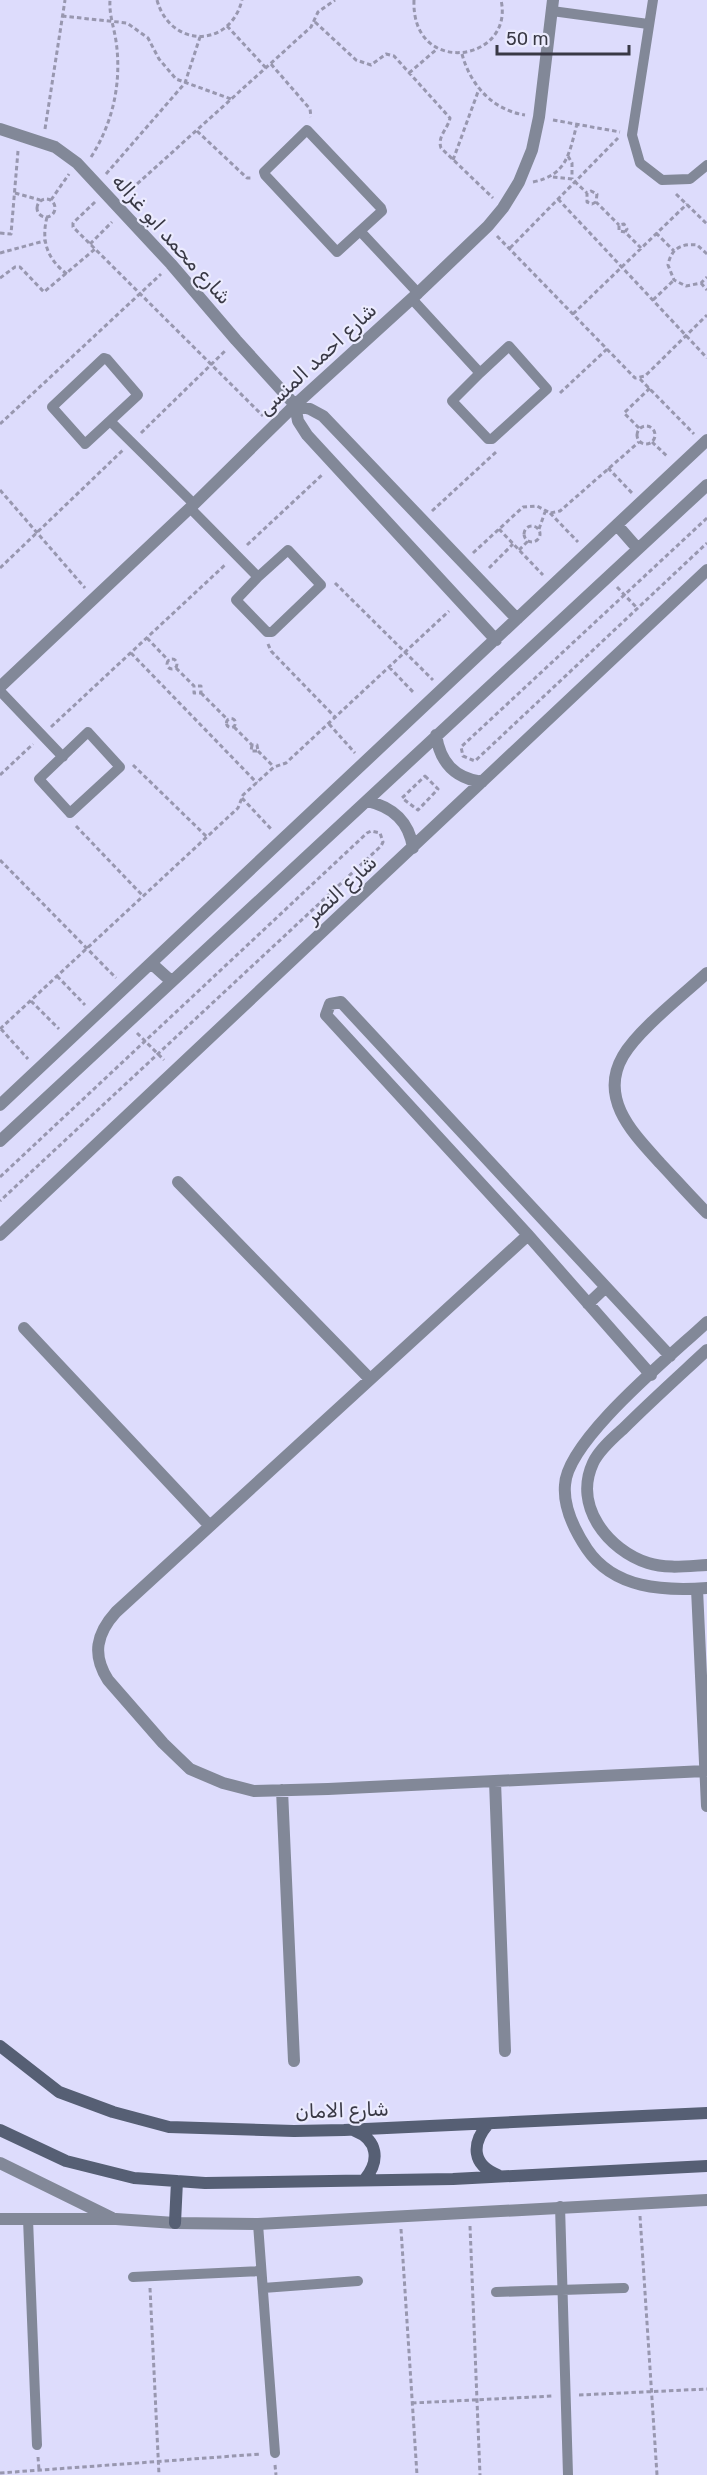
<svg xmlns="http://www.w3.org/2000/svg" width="707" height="2475" font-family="Rubik,'Noto Naskh Arabic',sans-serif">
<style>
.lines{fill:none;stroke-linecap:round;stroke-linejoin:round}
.path{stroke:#9897af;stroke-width:3;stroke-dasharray:4.5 3;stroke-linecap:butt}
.lane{stroke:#828898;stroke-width:10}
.street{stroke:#828898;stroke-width:12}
.secondary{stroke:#565f74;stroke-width:12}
.labels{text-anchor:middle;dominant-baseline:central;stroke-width:4.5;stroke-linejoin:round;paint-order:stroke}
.street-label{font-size:20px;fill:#393945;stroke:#ebebfe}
</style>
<rect width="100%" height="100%" fill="#dddcfc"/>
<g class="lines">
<!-- path -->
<path class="path" d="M157 0C170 48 230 49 242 0
M414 0C411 78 515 62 501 0
M62 16 127 23 148 38 159 59 176 79 231 99
M315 22 356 60 371 65 386 54 394 56 450 118C448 129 437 136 441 148L493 198
M227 26 266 68
M462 54C470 84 492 110 525 115
M271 64 310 109 311 117
M409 73 437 49
M553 120 620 132
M45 129 65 0
M197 131 247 178H251
M568 156 572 163V179
M91 157C113 123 122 82 116 41 114 27 109 15 110 0
M453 160 479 89
M106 174 185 83 200 37
M553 177 572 179 587 193
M533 182C567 175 569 154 577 124
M15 193 40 200
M126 194 311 27 318 12 335 0
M676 194 707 224
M37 208a9 9 0 1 1 18 0a9 9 0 1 1-18 0Z
M558 199 707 358
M51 200 69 174
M95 202 73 223V227L263 416
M596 202 592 204 587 202V193L591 191 597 194 596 202 619 225
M47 217C41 241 47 259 67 274
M625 232 627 229 624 224 619 225V231L625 232 641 248
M0 233 11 234 18 151
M656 233 674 251
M497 236 635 378 645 376 707 315
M90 244 112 222
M510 248 618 138
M0 253 44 241
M707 254 697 245C681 243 671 249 668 265L674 280 686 286 701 283 707 277
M0 278 15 267H20L44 292 95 249
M701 283 707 290
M653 300 674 280
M573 314 687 204
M640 379 694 434
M560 393 607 349
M0 424 161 274
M637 435a9 9 0 1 1 18 0a9 9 0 1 1-18 0Z
M639 428 624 413 650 388
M141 433 226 350
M652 442 668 457
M608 468 632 493
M0 490 85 588
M432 511 496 452
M550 513 578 542
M707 518 461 747 463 756 475 761 707 543
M524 534a8 8 0 1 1 16 0a8 8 0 1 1-16 0Z
M499 529 543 575
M539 529 545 512
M247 545 323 474
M519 550 528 541
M473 553 523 507 537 506 550 513 560 511 639 442
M0 568 123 450
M489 568 513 544
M335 583 433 680
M617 587 637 608
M147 638 169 661
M268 644 271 651 335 717
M131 653 257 783
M167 664a5 5 0 1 1 10 0a5 5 0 1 1-10 0Z
M389 667 415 694
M176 668 194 686V693H201V686H194
M201 693 228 720
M226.5 723a4.5 4.5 0 1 1 9 0a4.5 4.5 0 1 1-9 0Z
M329 724 355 753
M51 727 226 564
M234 727 252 745H257L258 751H251L252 745
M258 751 273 766
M133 765 207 837
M0 775 33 744
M425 776 438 789 418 810 402 798Z
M242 798 272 830
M76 826 143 896
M0 860 116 978
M57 976 85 1005
M31 1001 59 1029
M0 1029 238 808 243 795 274 767 286 763 449 611
M1 1029 28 1059
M137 1033 164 1060
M0 1177 367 833 371 831 380 833 383 842 381 846 0 1201
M640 2216 657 2475
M470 2226 480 2475
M401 2229 417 2475
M150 2288 159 2475
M579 2395 707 2389
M412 2403 552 2396
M38 2457 39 2470
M275 2465 276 2475
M0 2473 261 2454"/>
<!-- lane -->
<path class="lane" d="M653 0 632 135 640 163 662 180 690 179 707 165
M552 11 648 24
M360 231 337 252 265 175 264 172 307 130 381 208 382 211 360 231 418 293
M412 299 480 373 452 401 488 439H492L547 389 509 346 480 373
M104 358 107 359 138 395 85 444 52 407Z
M110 421 194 504
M190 508 258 577 236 600 267 632H272L321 585 288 550 258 577
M0 691 63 757
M88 732 120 767 70 813 39 779Z
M560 2206 568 2475
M28 2219 37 2445
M258 2224 275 2453
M133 2277 261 2271
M263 2288 358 2281
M496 2292 624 2288"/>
<!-- street -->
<path class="street" d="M0 129 55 147 77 163 171 264 236 340 295 405 310 409 323 416 517 619
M295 405 298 421 307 435 496 640
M617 525 638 549
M0 687 190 508 295 405 418 293 488 226 503 208 519 182 532 150 539 117 553 0
M436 735C440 762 454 778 482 782
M367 801C393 807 409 821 413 848
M151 963 171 981
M707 973C683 995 638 1030 623 1056 598 1099 634 1134 660 1163 676 1180 691 1197 707 1213
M0 1105 707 440
M0 1141 707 485
M178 1182 370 1379
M0 1235 707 570
M528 1235 116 1612C96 1634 92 1655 108 1680L163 1743 190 1769 223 1783 254 1791 328 1789 705 1771
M588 1304 606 1287
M707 1322C672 1355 567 1440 565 1485 563 1508 575 1531 587 1549 614 1589 664 1591 707 1588
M24 1328 210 1526
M707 1350C679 1376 650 1402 623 1429 613 1438 599 1450 593 1463 573 1506 608 1550 648 1563 666 1569 688 1566 707 1565
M651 1375 528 1235 326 1015 330 1004 341 1002 670 1356
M697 1589 707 1806
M495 1781 505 2051
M282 1790 294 2061
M0 2163 112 2218
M0 2219H116L175 2223 258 2224 707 2200"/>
<!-- secondary -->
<path class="secondary" d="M0 2046 59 2092 113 2112 169 2127 294 2131 344 2130 707 2113
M488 2124C471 2144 472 2165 498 2175
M0 2130 66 2161 134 2178 205 2183 453 2179 707 2166
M355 2131C378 2140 380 2161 365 2179
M175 2223 177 2181"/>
</g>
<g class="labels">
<!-- street labels -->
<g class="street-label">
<text transform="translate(172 239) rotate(48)">شارع محمد ابو غزاله</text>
<text transform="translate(317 359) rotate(-43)">شارع احمد المنسى</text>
<text transform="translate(341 889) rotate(-43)">شارع النصر</text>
<text transform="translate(342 2110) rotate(-2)">شارع الامان</text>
</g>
</g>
<!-- scale -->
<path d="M497 45v9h132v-9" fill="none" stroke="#393945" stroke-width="3"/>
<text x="506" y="45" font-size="18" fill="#393945" stroke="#ebebfe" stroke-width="4.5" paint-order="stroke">50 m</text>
</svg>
